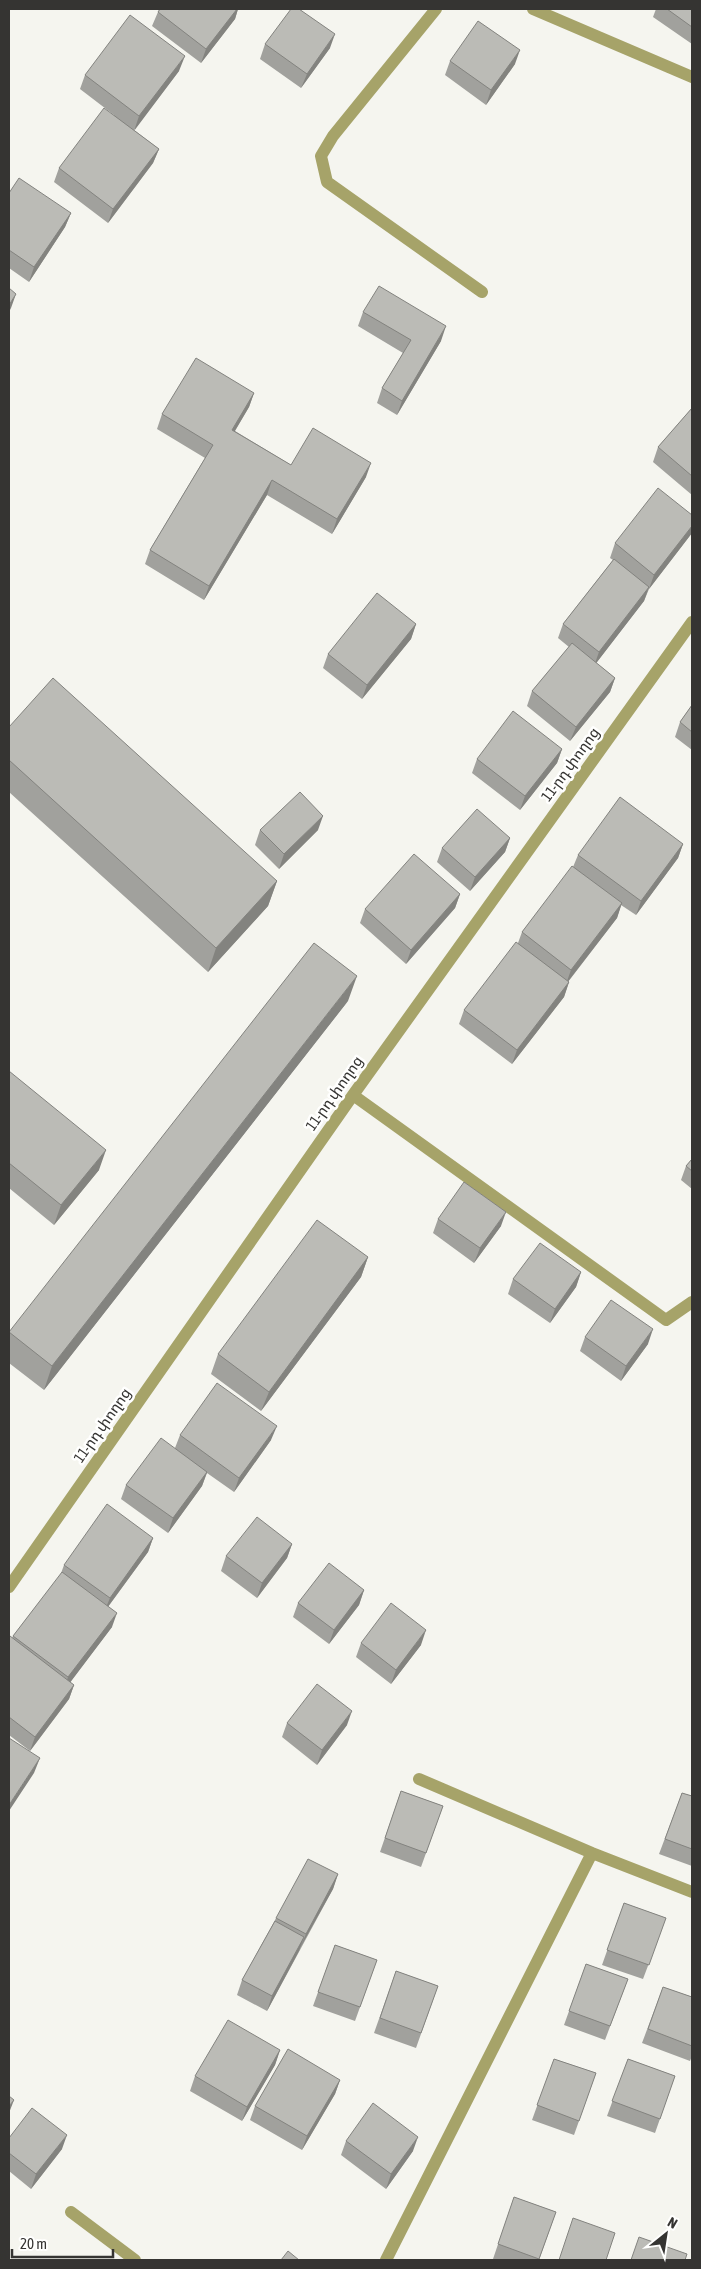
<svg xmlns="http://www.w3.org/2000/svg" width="701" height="2269" font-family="'Asap Condensed','Noto Sans Armenian',sans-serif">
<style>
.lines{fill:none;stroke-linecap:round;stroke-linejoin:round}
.minor{stroke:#a6a369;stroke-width:12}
.wall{fill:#a1a19d}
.shaded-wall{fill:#83837f}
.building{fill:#bbbbb6;stroke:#83837f}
.labels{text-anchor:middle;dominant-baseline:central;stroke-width:5;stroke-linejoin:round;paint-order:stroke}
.street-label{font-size:15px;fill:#353432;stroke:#fffffe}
</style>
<rect width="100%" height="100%" fill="#f5f5ef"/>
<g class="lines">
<!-- minor -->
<path class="minor" d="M436 9 333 136 321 156 327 182 482 292
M533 9 692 77
M353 1095 666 1320 692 1302
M9 1587 353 1095 692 622
M419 1779 592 1853 692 1892
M71 2212 135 2260
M386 2260 592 1853"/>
</g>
<!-- wall -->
<path class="wall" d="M160 9H238L235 19 201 63 152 26 158 12Z
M656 9H692V44L653 17Z
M265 44 330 48 301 88 260 59Z
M450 61 515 64 486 105 445 75Z
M179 71 134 130 159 149 153 163 108 223 54 182 59 168 114 115 80 89 85 75Z
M9 193 71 213 65 227 29 282 9 268Z
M363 312 441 341 397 415 377 403 382 388 403 353 358 326Z
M254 393 249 407 235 431 291 465 366 477 332 534 267 495 204 600 145 564 150 550 205 458 157 429 162 414Z
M692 408V495L653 462 658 447Z
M692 515V533L649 589 644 601 596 663 615 678 610 692 570 741 527 706 532 691 569 647 558 638 563 624 613 560 610 558 615 543Z
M416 624 411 639 362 699 323 668 328 654Z
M692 705V750L675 737 680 722Z
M9 727 277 881 268 906 208 972 9 792Z
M562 749 557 763 520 810 472 773 477 759Z
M260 830H318L279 869 255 845Z
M510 838 505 852 470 891 437 862 442 848Z
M683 844 678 858 636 915 621 905 617 918 568 982H569L564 997 512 1064 459 1024 464 1010 518 943 522 932 573 867 578 855Z
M460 894 455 908 406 964 360 923 365 909Z
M348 1001 44 1390 9 1363V1332Z
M9 1071 99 1170 54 1225 9 1188Z
M692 1159V1189L681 1180 686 1166Z
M438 1219 501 1226 474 1263 433 1233Z
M368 1257 361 1277 261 1411 211 1374 218 1354Z
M581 1272 576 1287 550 1323 508 1294 513 1279Z
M585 1337 648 1344 621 1381 580 1351Z
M180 1435 271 1440 234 1492 207 1473 202 1486 168 1533 121 1499 126 1485 175 1448Z
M153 1538 148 1552 108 1607 112 1627 70 1682 74 1685 69 1699 30 1751 9 1735V1637L12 1638 13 1636 60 1576 64 1565Z
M292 1544 287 1558 257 1598 221 1571 226 1556Z
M364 1590 359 1605 329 1644 293 1617 298 1603Z
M361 1643 421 1645 391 1684 356 1657Z
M287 1723 347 1725 317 1765 282 1737Z
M401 1791 443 1806 421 1867 380 1852Z
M682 1793 692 1796V1866L659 1854Z
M338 1874 333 1889 267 2011 237 1995 242 1980 274 1922 276 1918Z
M624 1903 666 1918 643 1979 602 1965Z
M335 1945 377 1960 355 2021 313 2006Z
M586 1964 628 1979 605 2040 564 2025Z
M396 1971 438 1986 416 2048 374 2033Z
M663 1987 692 1997V2056L690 2061 642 2043Z
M280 2050 275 2065 242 2121 190 2091 195 2076Z
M554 2059 596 2073 574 2135 532 2120Z
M628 2059 675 2076 655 2133 607 2116Z
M340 2080 335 2094 302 2150 250 2120 255 2106Z
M9 2138 62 2149 31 2189 9 2171Z
M346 2141 413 2151 386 2189 341 2155Z
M514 2197 556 2212 539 2260H497L493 2259Z"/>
<!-- shaded-wall -->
<path class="shaded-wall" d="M237 9H238L235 19 201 63 206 49Z
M335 34 330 48 301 88 307 74Z
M520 50 515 64 486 105 491 90Z
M185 56 179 71 134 131 139 116Z
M159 149 153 163 108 223 113 209Z
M71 213 65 227 29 282 34 267Z
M16 294 11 308 9 312V305Z
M446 326 441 341 397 415 402 401Z
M254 393 249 407 227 444 232 430Z
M371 463 366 477 332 534 337 519Z
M272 480 267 495 204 600 209 586Z
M692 526V533L649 589 654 575Z
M649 587 644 601 594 666 599 652Z
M416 624 411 639 362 699 367 685Z
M615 678 610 692 570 741 576 727Z
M562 749 557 763 520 810 525 796Z
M323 816 318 830 279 869 284 854Z
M510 838 505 852 470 891 475 877Z
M683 844 678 858 636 915 641 901Z
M277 881 268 906 208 972 216 948Z
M460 894 455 908 406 964 411 950Z
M622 903 617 918 566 984 571 970Z
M357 976 348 1001 44 1390 52 1366Z
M569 982 564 997 512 1064 517 1050Z
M106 1150 99 1170 54 1225 61 1205Z
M506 1212 501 1226 474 1263 480 1248Z
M368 1257 361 1277 261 1411 269 1392Z
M581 1272 576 1287 550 1323 555 1309Z
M653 1329 648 1344 621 1381 626 1366Z
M277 1426 271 1440 234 1492 239 1478Z
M207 1472 202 1486 168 1533 173 1518Z
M153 1538 148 1552 104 1612 110 1598Z
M292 1544 287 1558 257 1598 262 1583Z
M364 1590 359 1605 329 1644 334 1630Z
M117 1613 112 1627 63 1692 68 1677Z
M426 1630 421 1645 391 1684 396 1670Z
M74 1685 69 1699 30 1751 35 1737Z
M352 1711 347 1725 317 1765 322 1750Z
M40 1758 34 1773 9 1811V1805Z
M338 1874 333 1889 300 1948 306 1934Z
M304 1937 299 1951 267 2011 272 1996Z
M280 2050 275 2065 242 2121 247 2107Z
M340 2080 335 2094 302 2150 307 2136Z
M14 2100 9 2113V2106Z
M67 2135 62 2149 31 2189 36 2174Z
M418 2137 413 2151 386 2189 391 2174Z"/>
<!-- building -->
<path class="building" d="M160 9H237L206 49 158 12Z
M291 9H299L335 34 307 74 265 44Z
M667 9H692V27Z
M130 15 185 56 139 116 85 75Z
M478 21 520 50 491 90 450 61Z
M104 108 159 149 113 209 59 168Z
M19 178 71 213 34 267 9 250V193Z
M379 286 446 326 402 401 382 388 411 340 363 312Z
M9 288 16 294 9 305Z
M196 358 254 393 232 430 291 465 313 428 371 463 337 519 272 480 209 586 150 550 213 445 162 414Z
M692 408V476L658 447Z
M658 488 692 515V526L654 575 615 543Z
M614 559 649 587 599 652 563 624Z
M377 593 416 624 367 685 328 654Z
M572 643 615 678 576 727 532 691Z
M53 678 277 881 216 948 9 760V727Z
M692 705V732L680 722Z
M513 711 562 749 525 796 477 759Z
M300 792 323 816 284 854 260 830Z
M620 797 683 844 641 901 578 855Z
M477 809 510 838 475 877 442 848Z
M414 854 460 894 411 950 365 909Z
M572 866 622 903 571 970 522 932Z
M516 942 569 982 517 1050 464 1010Z
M314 943 357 976 52 1366 9 1332Z
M9 1071 106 1150 61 1205 9 1163Z
M692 1159V1171L686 1166Z
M464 1182 506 1212 480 1248 438 1219Z
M317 1220 368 1257 269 1392 218 1354Z
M540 1243 581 1272 555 1309 513 1279Z
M611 1300 653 1329 626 1366 585 1337Z
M217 1383 277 1426 239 1478 180 1435Z
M161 1438 207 1472 173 1518 126 1485Z
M107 1504 153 1538 110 1598 64 1565Z
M257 1517 292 1544 262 1583 226 1556Z
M329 1563 364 1590 334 1630 298 1603Z
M62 1572 117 1613 68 1677 13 1636Z
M391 1603 426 1630 396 1670 361 1643Z
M10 1636 74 1685 35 1737 9 1717V1637Z
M317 1684 352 1711 322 1750 287 1723Z
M9 1738 40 1758 9 1805Z
M401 1791 443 1806 426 1853 385 1838Z
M682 1793 692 1796V1849L665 1839Z
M308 1859 338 1874 306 1934 276 1918Z
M624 1903 666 1918 649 1965 607 1950Z
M275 1921 304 1937 272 1996 242 1980Z
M335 1945 377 1960 360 2007 318 1992Z
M586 1964 628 1979 610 2026 569 2011Z
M396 1971 438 1986 421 2033 380 2018Z
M663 1987 692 1997V2046L648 2029Z
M228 2020 280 2050 247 2107 195 2076Z
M288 2049 340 2080 307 2136 255 2106Z
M554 2059 596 2073 579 2121 537 2105Z
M628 2059 675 2076 660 2119 612 2101Z
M9 2096 14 2100 9 2106Z
M373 2103 418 2137 391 2174 346 2141Z
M32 2108 67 2135 36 2174 9 2153V2138Z
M514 2197 556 2212 539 2259 498 2244Z
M573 2218 615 2233 606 2260H559Z
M639 2237 687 2254 685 2260H631Z
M288 2251 299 2260H281Z"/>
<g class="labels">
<!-- street labels -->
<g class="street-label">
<text transform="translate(570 764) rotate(-54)">11-րդ փողոց</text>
<text transform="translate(334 1093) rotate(-55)">11-րդ փողոց</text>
<text transform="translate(102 1425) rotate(-55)">11-րդ փողոց</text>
</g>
</g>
<!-- border -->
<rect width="701" height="2269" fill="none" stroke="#353432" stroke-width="20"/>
<!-- north arrow -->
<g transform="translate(666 2234) rotate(30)" stroke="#fffffe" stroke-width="4" paint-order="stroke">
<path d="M0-4L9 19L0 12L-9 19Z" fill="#353432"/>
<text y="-8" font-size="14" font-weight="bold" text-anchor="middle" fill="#353432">N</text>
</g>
<!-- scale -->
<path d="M12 2249v8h101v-8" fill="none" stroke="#353432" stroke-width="2.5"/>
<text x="20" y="2249" font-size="15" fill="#353432" stroke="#fffffe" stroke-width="4" paint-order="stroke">20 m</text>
</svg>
